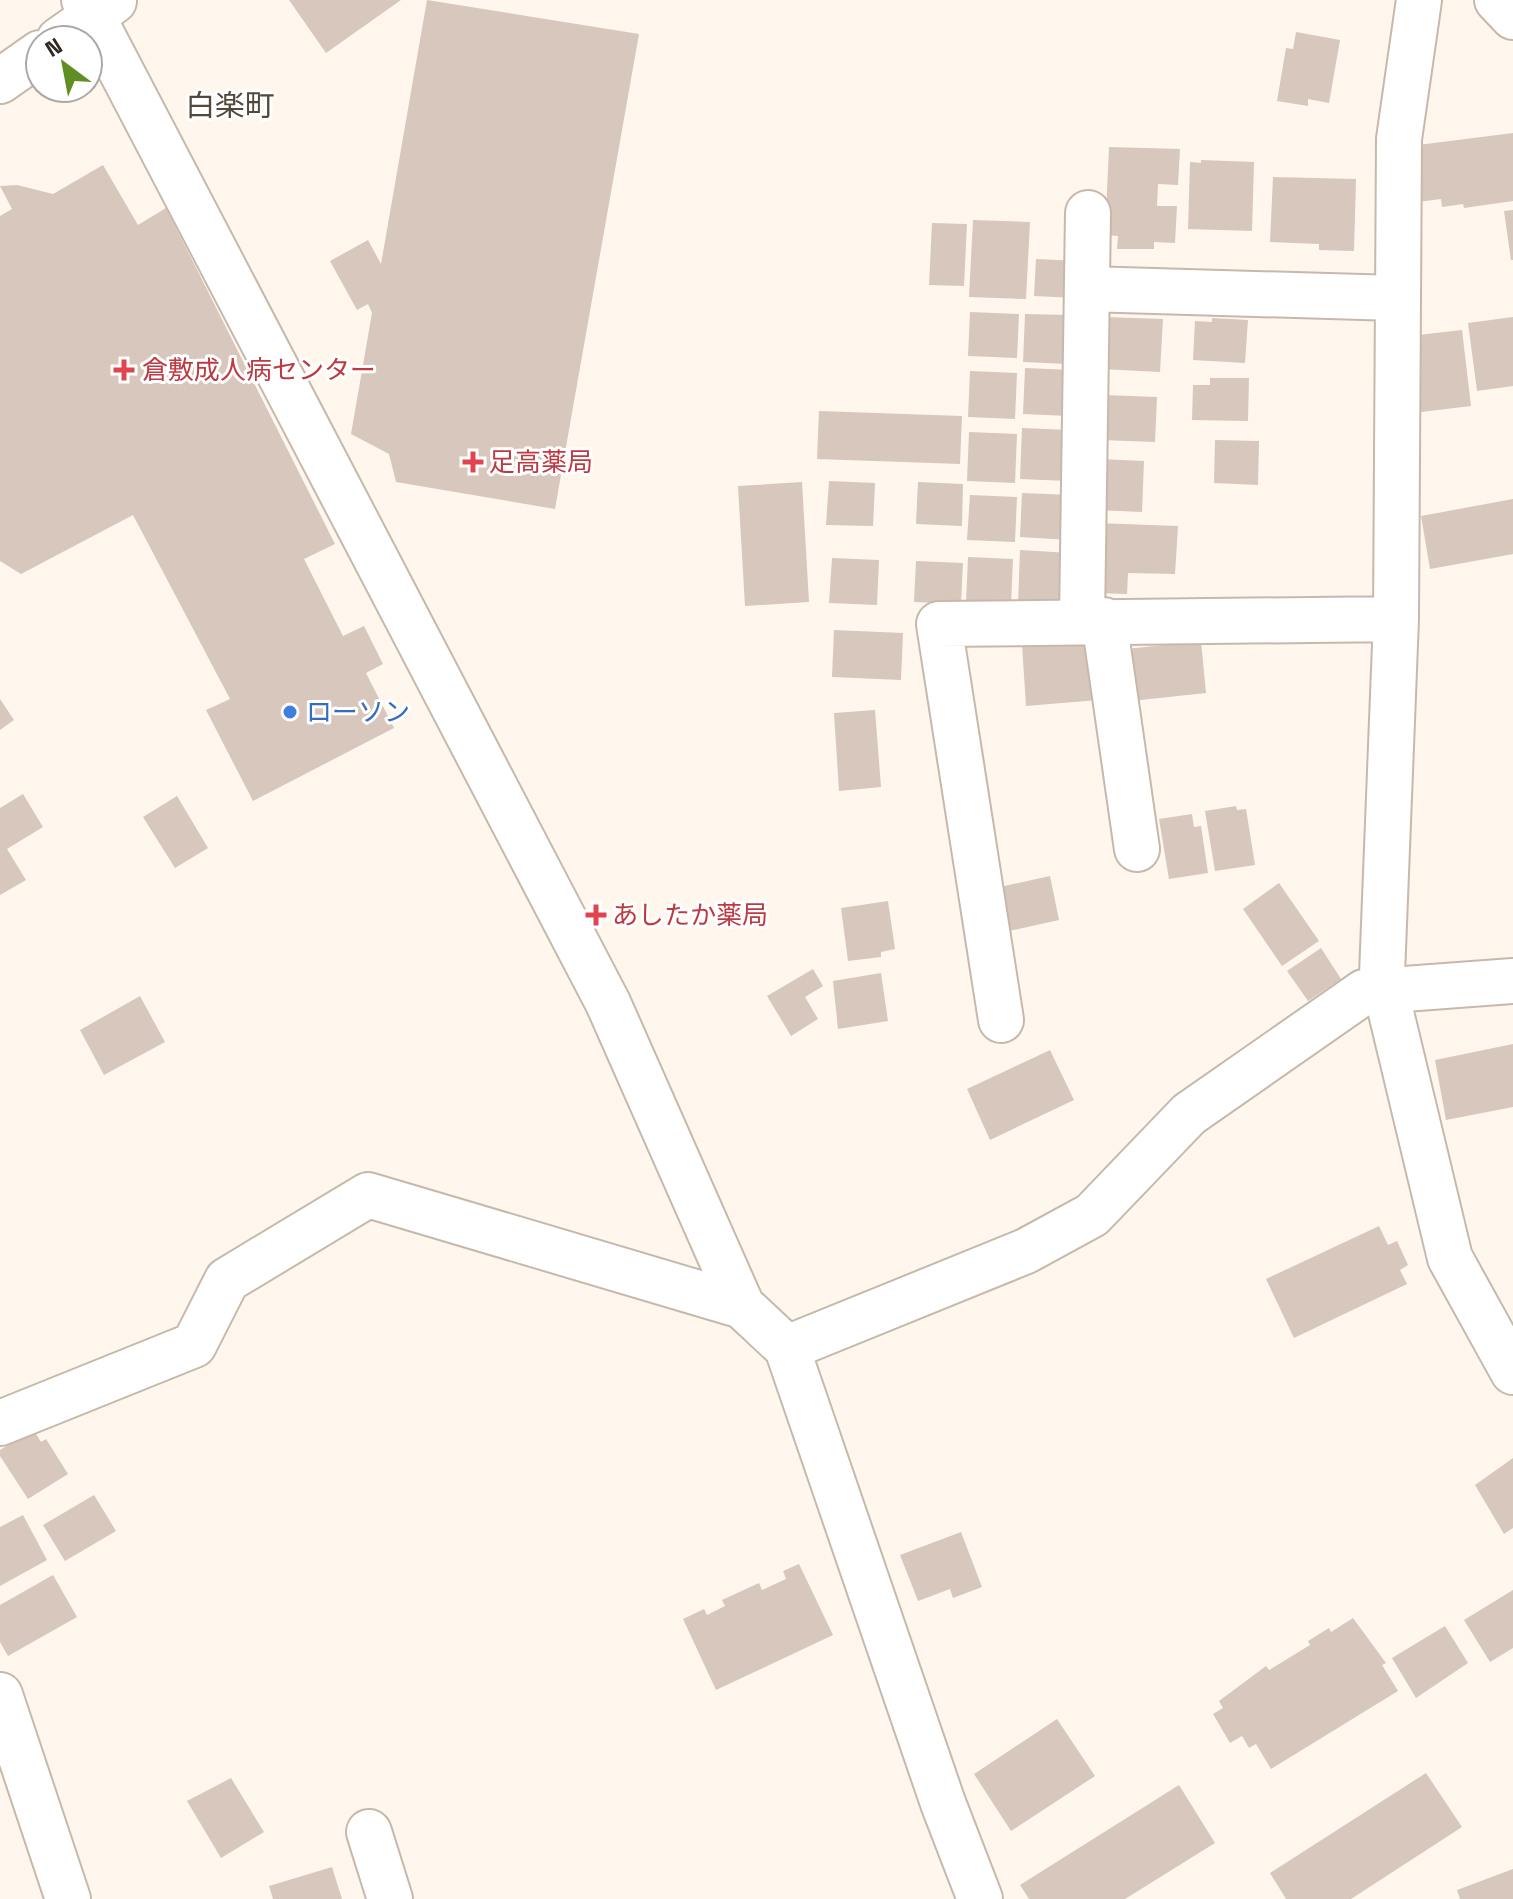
<svg xmlns="http://www.w3.org/2000/svg" width="1513" height="1899" font-family="'Space Grotesk','Noto Sans JP',sans-serif">
<style>
.building{fill:#d8c7bc}
.lines{fill:none;stroke-linecap:round;stroke-linejoin:round}
.minor-casing{stroke:#c6b9ab;stroke-width:48}
.minor{stroke:#fff;stroke-width:44}
.health-dot{fill:#e0444e;stroke:#fff;stroke-width:3}
.shop-dot{fill:#3f7fe0;stroke:#fff;stroke-width:3}
.labels{text-anchor:middle;dominant-baseline:central;stroke-width:6;stroke-linejoin:round;paint-order:stroke}
.health-label{font-size:26px;fill:#be3a42;stroke:#fff;text-anchor:start}
.shop-label{font-size:26px;fill:#366cbe;stroke:#fff;text-anchor:start}
.quarter-label{font-size:30px;fill:#54483c;stroke:#fff}
</style>
<rect width="100%" height="100%" fill="#fff6ee"/>
<!-- building -->
<path class="building" d="M289 0H401L326 53Z
M427 0 639 34 555 509 396 482 389 454 351 434 372 313 368 304 357 310 330 261 368 240 381 264Z
M1296 32 1340 40 1329 103 1308 99V106L1277 101 1286 48 1293 49Z
M1513 133V201L1464 208 1463 204 1442 207 1441 199 1418 202 1410 146Z
M1109 147 1180 149 1178 185 1158 184 1157 206H1177L1175 243 1154 242V249H1117L1118 236 1105 235Z
M1201 160 1254 162 1252 231 1188 229 1190 162 1201 163Z
M103 165 138 225 166 208 335 544 304 559 343 636 364 626 383 664 366 673 394 728 253 801 206 710 230 699 133 515 21 574 0 561V216L12 209 0 186 17 185 53 194Z
M1273 177 1356 179 1354 251 1319 250V244L1270 242Z
M1513 210V260H1511L1504 211Z
M973 220 1030 222 1026 299 969 297Z
M932 223 967 224 964 286 929 285Z
M1036 259 1078 261 1076 298 1034 296Z
M970 312 1019 314 1017 358 968 356Z
M1025 314 1070 315 1068 364 1023 362Z
M1103 317 1163 319 1160 372 1101 369Z
M1513 317V386L1477 391 1468 323Z
M1212 318 1248 320 1245 363 1193 360 1195 321 1212 322Z
M1462 330 1471 406 1413 413 1409 336Z
M1025 368 1072 370 1069 416 1023 414Z
M970 371 1017 373 1015 419 968 417Z
M1210 378H1249L1248 421 1192 420 1193 385H1210Z
M1104 395 1157 397 1155 442 1101 440Z
M819 411 962 416 960 464 817 459Z
M1022 428 1070 430 1068 481 1020 479Z
M969 432 1017 434 1015 483 967 481Z
M1215 440 1259 441 1258 485 1214 483Z
M1098 459 1144 461 1142 512 1096 510Z
M829 481 875 483 873 526 826 525Z
M802 482 809 602 745 606 738 486Z
M918 482 963 484 962 526 916 524Z
M1022 493 1072 495 1070 540 1020 537Z
M970 495 1017 497 1015 542 967 540Z
M1513 499V554L1430 569 1421 516Z
M1096 523 1178 526 1175 574 1128 573 1127 594 1093 593Z
M1020 550 1070 553 1067 607 1018 605Z
M968 557 1013 559 1011 605 966 603Z
M832 558 879 560 877 605 829 603Z
M916 561 963 563 961 604 914 602Z
M834 630 903 633 901 680 832 677Z
M1091 640 1098 700 1026 706 1022 645Z
M1201 641 1206 693 1131 701 1126 649Z
M0 699 14 720 0 730Z
M875 710 881 787 839 791 834 713Z
M23 794 43 827 7 849 26 880 0 895V808Z
M177 796 208 848 175 868 143 817Z
M1236 806 1237 810 1246 809 1255 865 1215 871 1205 811Z
M1192 814 1194 827 1201 826 1208 873 1169 879 1159 819Z
M1050 876 1059 920 1000 933 991 889Z
M1279 883 1319 941 1282 966 1243 909Z
M888 901 895 949 881 952V957L848 961 841 908Z
M1321 948 1341 979 1308 1001 1287 971Z
M813 969 823 986 805 997 818 1019 791 1036 767 996Z
M881 973 888 1021 838 1029 833 981Z
M140 996 165 1042 104 1075 80 1030Z
M1513 1044V1107L1446 1120 1435 1060Z
M1050 1050 1074 1100 990 1140 967 1089Z
M1379 1226 1388 1245 1397 1241 1408 1265 1400 1270 1407 1284 1294 1338 1266 1279Z
M33 1429 41 1442 46 1439 68 1474 28 1499 0 1456V1450Z
M1513 1458V1528L1504 1534 1475 1485Z
M94 1495 116 1531 65 1561 43 1525Z
M23 1515 47 1560 0 1586V1527Z
M961 1532 982 1587 953 1598 950 1589 918 1601 900 1555Z
M799 1564 833 1635 716 1690 683 1619 704 1609 707 1615 725 1606 722 1600 759 1583 762 1590 786 1579 783 1571Z
M53 1575 77 1617 8 1656 0 1642V1605Z
M1513 1590V1648L1490 1662 1464 1620Z
M1353 1618 1386 1663 1382 1665 1398 1691 1271 1769 1256 1744 1249 1748 1242 1736 1230 1743 1213 1714 1223 1708 1219 1701 1266 1666 1269 1670 1310 1645 1308 1641 1329 1628 1331 1632Z
M1445 1626 1468 1663 1416 1698 1392 1658Z
M1057 1719 1095 1776 1011 1831 974 1774Z
M1426 1773 1462 1827 1351 1899H1286L1270 1873Z
M231 1778 264 1832 221 1858 187 1801Z
M1179 1785 1215 1843 1125 1899H1029L1020 1885Z
M332 1867 342 1899H273L269 1886Z
M1513 1869V1899H1460L1457 1890Z"/>
<g class="lines">
<defs>
<path id="minor" d="M84 0 608 1003 742 1306 787 1348 943 1803 980 1899
M1419 0 1399 139 1396 619 1382 975 1450 1258 1513 1372
M1497 0 1513 17
M59 40 114 1
M0 81 40 53
M1087 289 1396 298
M1082 620 1088 213
M1104 620 1137 849
M1001 1020 939 624 1396 619
M787 1348 1026 1251 1092 1215 1189 1114 1364 992 1513 981
M0 1423 194 1345 227 1280 368 1195 742 1306
M0 1695 68 1899
M369 1832 390 1899"/>
</defs>
<!-- minor casing -->
<use href="#minor" class="minor-casing"/>
<!-- minor -->
<use href="#minor" class="minor"/>
</g>
<!-- markers -->
<g class="health-dot">
<path d="M120 358h8v8h8v8h-8v8h-8v-8h-8v-8h8z"/>
<path d="M469 450h8v8h8v8h-8v8h-8v-8h-8v-8h8z"/>
<path d="M592 903h8v8h8v8h-8v8h-8v-8h-8v-8h8z"/>
</g>
<circle class="shop-dot" cx="290" cy="712" r="8"/>
<g class="labels">
<!-- health labels -->
<g class="health-label">
<text x="142" y="370">倉敷成人病センター</text>
<text x="489" y="462">足高薬局</text>
<text x="612" y="915">あしたか薬局</text>
</g>
<!-- shop labels -->
<g class="shop-label">
<text x="306" y="712">ローソン</text>
</g>
<!-- quarter labels -->
<g class="quarter-label">
<text x="230" y="105">白楽町</text>
</g>
</g>
<!-- north arrow -->
<g transform="translate(64 64) rotate(328)"><circle r="38" fill="#ffffff" stroke="#aba9a7" stroke-width="2"/>
<path d="M0-6L14 30L0 20L-14 30Z" fill="#608e22"/>
<text y="-12" font-size="22" font-weight="bold" text-anchor="middle" fill="#2e2924">N</text>
</g>
</svg>
